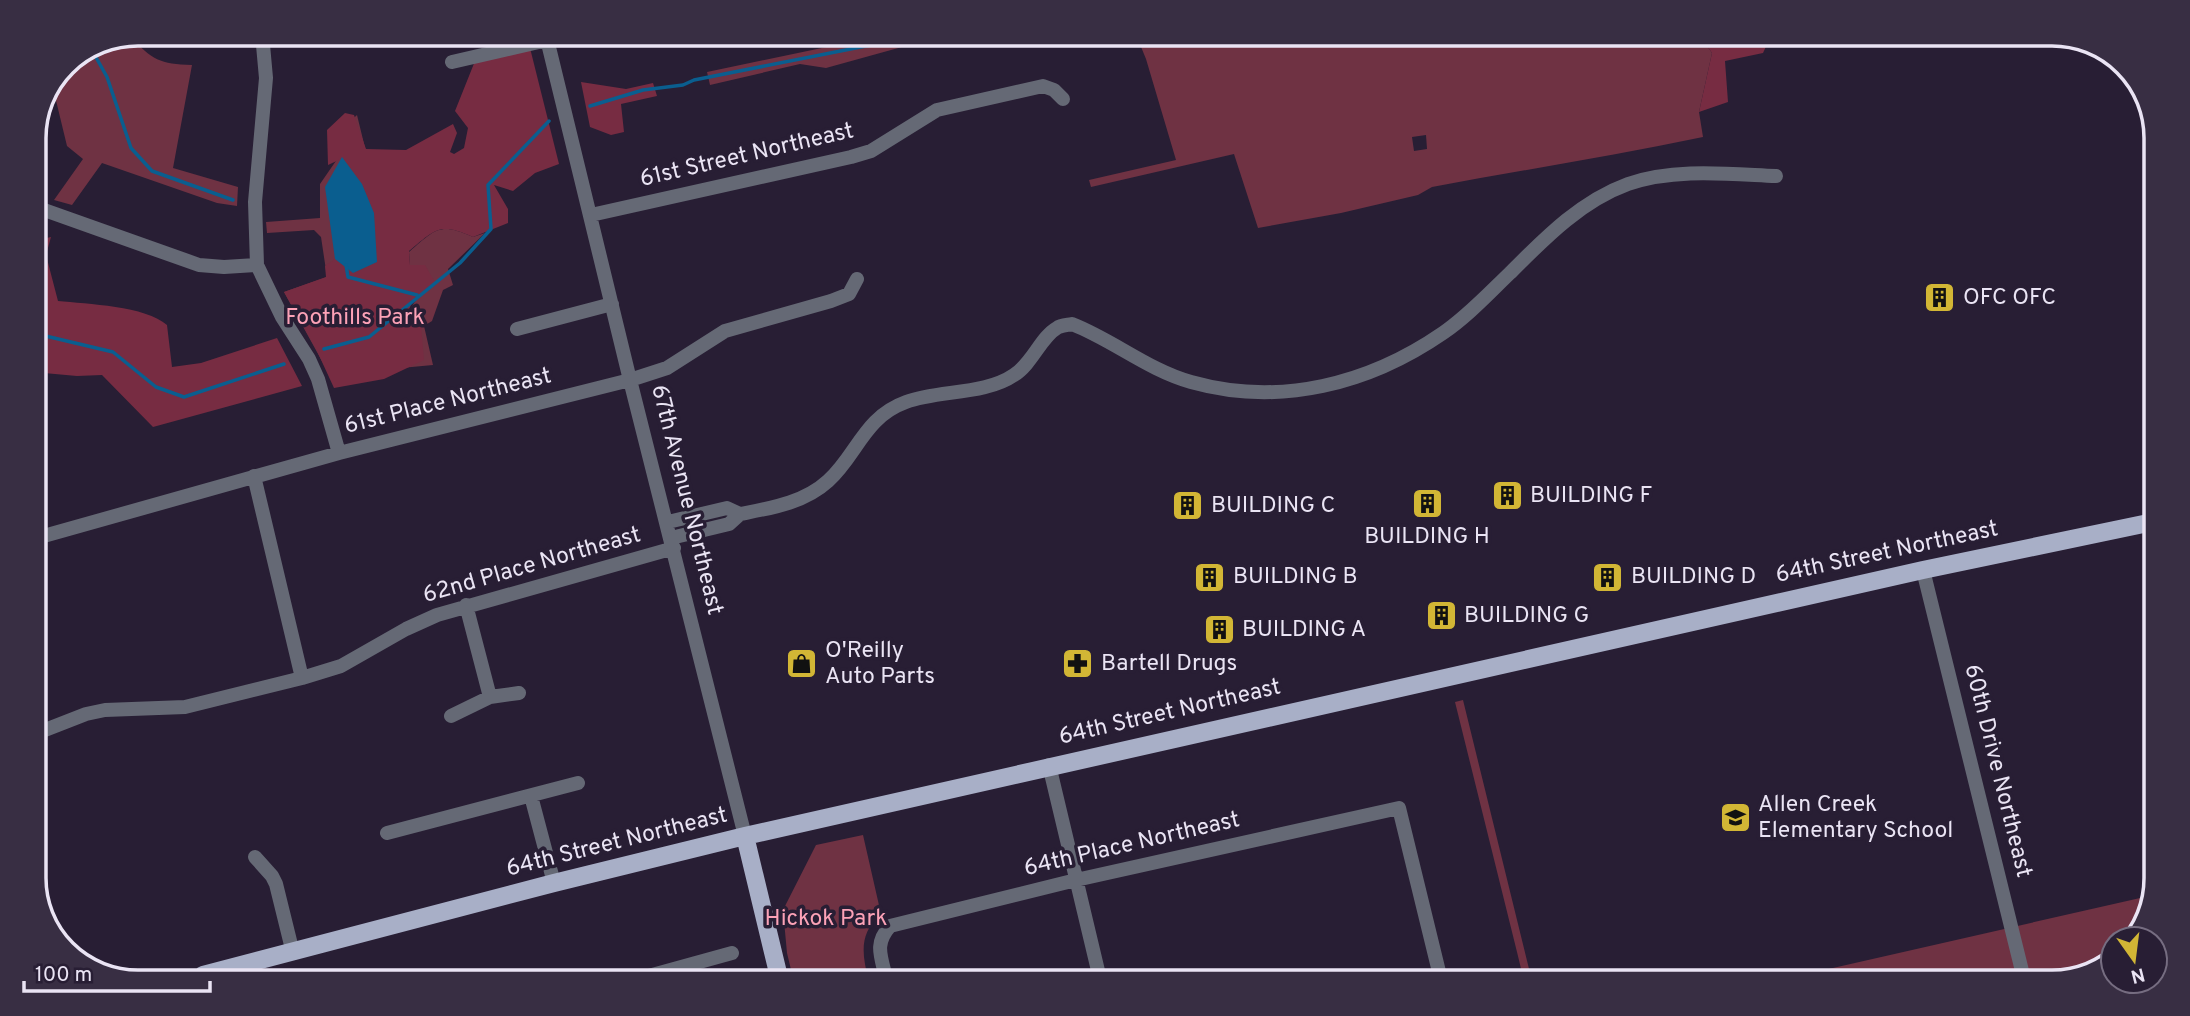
<svg xmlns="http://www.w3.org/2000/svg" width="2190" height="1016" font-family="Overpass,sans-serif">
<style>
.green{fill:#6f3243;fill-rule:evenodd}
.forest{fill:#772c42}
.water{fill:#0a5e8f}
.lines{fill:none;stroke-linecap:round;stroke-linejoin:round}
.stream{stroke:#0a5e8f;stroke-width:3.5}
.minor{stroke:#656975;stroke-width:14}
.major{stroke:#a8afc7;stroke-width:18}
.labels{text-anchor:middle;dominant-baseline:central;stroke-width:7;stroke-linejoin:round;paint-order:stroke}
.street-label{font-size:23px;fill:#eae4f4;stroke:#281e34}
.poi-label{font-size:23px;fill:#eae4f4;stroke:#281e34;text-anchor:start}
.park-label{font-size:23px;fill:#fca2b7;stroke:#281e34}
.rim{fill:none;stroke:#eae4f4;stroke-width:3.5}
</style>
<rect width="100%" height="100%" fill="#281e34"/>
<!-- green -->
<path class="green" d="M130 36C152 60 160 64 192 65L173 168 238 187 237 206 217 203 102 163 72 205 54 200 83 159 67 146 53 88 64 64Z
M889 36 938 37 826 68 800 64 710 85 707 72 860 40H878Z
M1137 37 1703 40 1712 53 1699 112 1703 137C1613 156 1522 170 1432 187L1418 195 1341 213 1258 228 1234 154 1091 187 1089 180 1176 160 1146 59ZM1426 135 1427 149 1414 151 1412 137Z
M357 115 408 324C409 301 419 297 436 284L410 265 409 252C436 229 439 222 473 237L485 233 448 269 453 285 443 290 432 321 424 326 433 365 401 368 323 363 284 292 327 277 321 237 314 230 267 233 266 222 320 218V184L340 155 338 133Z
M1463 700 1532 981H1524L1517 952 1455 702Z
M863 835 881 914C859 933 862 953 868 978H793L787 953 783 910 816 845Z
M2149 896V918L2132 939H2113V962L2110 965 2052 983 1771 982Z"/>
<!-- forest -->
<path class="forest" d="M528 40 559 164 535 173 513 191 494 185 508 209V223L473 237C439 222 436 229 409 251L410 265H425L436 284 412 303 409 309 421 326 424 360 384 379 334 388 317 351 284 292 326 277 325 266 335 259 354 273 377 262 374 213 362 184 343 158 328 165 327 130 345 113 354 115 366 149 406 150 453 124 457 133 450 152 454 154 464 148 468 128 455 111 475 61Z
M1703 40H1769L1763 53 1725 61 1728 102 1699 112 1712 53Z
M581 82 626 89 653 83 657 96 621 104 624 132 611 135 590 127Z
M51 237 46 255 58 301C87 304 146 306 167 325L172 367 201 363 277 338 302 386 153 427 102 375 77 376 33 372V241Z"/>
<!-- water -->
<path class="water" d="M342 157 362 184 374 213 377 262 353 273 335 259 325 187Z"/>
<g class="lines">
<!-- stream -->
<path class="stream" d="M93 52 107 77 131 148 152 171 233 200
M590 106 643 90 683 85 694 80 881 43 898 36
M346 265 348 277 417 295
M33 333 113 352 156 387 184 397 284 364
M324 349 369 337 460 263 491 229 488 185 549 121"/>
<!-- minor -->
<path class="minor" d="M262 34 266 78 255 202 257 265 282 317 309 359 318 379 339 453
M546 35 630 380 745 836
M452 62 569 35
M33 206 199 265 224 267 257 265
M591 215 851 157 871 151 937 110 1043 86 1054 90 1063 99
M517 329 612 304
M254 476 302 678
M740 514C771 508 804 503 828 481 857 455 864 417 906 402 938 390 985 395 1014 375 1032 364 1041 337 1057 328 1061 325 1068 325 1072 324 1113 340 1148 370 1191 382 1280 407 1369 384 1443 333 1468 316 1489 293 1510 273 1545 238 1581 201 1628 184 1674 168 1728 174 1776 176
M668 522 727 508 740 514 729 524 671 538
M33 539 339 453 630 380 667 368 725 331 831 301 849 294 857 279
M1923 570 2025 983
M466 605 490 697
M451 716 490 697 519 693
M45 730 86 714 105 710 185 707 302 678 341 666 406 629 437 615 674 548
M1049 765 1100 979
M531 796 554 883
M387 833 578 783
M255 857 272 876 276 884 293 953
M645 977 732 953
M886 978C881 956 874 944 890 926L1076 880 1399 808 1441 980"/>
<!-- major -->
<path class="major" d="M745 836 779 977
M203 975 554 883 745 836 1923 570 2153 522"/>
</g>
<!-- icons -->
<defs>
<symbol id="building-square" viewBox="-11 -11 22 22"><rect x="-9" y="-9" width="18" height="18" rx="4" fill="#d2b635" stroke="#281e34"/><path d="M-4-6H4V6H1V3H-1V6H-4ZM-2.5-4.3h1.7v1.8h-1.7ZM.8-4.3h1.7v1.8H.8ZM-2.5-1h1.7V.8h-1.7ZM.8-1h1.7V.8H.8Z" fill="#111"/></symbol>
<symbol id="shop-square" viewBox="-11 -11 22 22"><rect x="-9" y="-9" width="18" height="18" rx="4" fill="#d2b635" stroke="#281e34"/><path d="M-5-2.5h2.3a2.7 3.5 0 0 1 5.4 0H5L5.5 6h-11ZM-1.5-2.5h3a1.5 2.3 0 0 0-3 0Z" fill="#111"/></symbol>
<symbol id="pharmacy-square" viewBox="-11 -11 22 22"><rect x="-9" y="-9" width="18" height="18" rx="4" fill="#d2b635" stroke="#281e34"/><path d="M-2-6h4v4h4v4h-4v4h-4v-4h-4v-4h4Z" fill="#111"/></symbol>
<symbol id="school-square" viewBox="-11 -11 22 22"><rect x="-9" y="-9" width="18" height="18" rx="4" fill="#d2b635" stroke="#281e34"/><path d="M0-5L7-2L0 1L-7-2ZM-4 1L0 2.5L4 1V4Q0 6-4 4Z" fill="#111"/></symbol>
</defs>
<g fill-rule="evenodd">
<use href="#building-square" x="1922" y="280" width="35" height="35"/>
<use href="#building-square" x="1490" y="478" width="35" height="35"/>
<use href="#building-square" x="1410" y="486" width="35" height="35"/>
<use href="#building-square" x="1170" y="488" width="35" height="35"/>
<use href="#building-square" x="1192" y="560" width="35" height="35"/>
<use href="#building-square" x="1590" y="560" width="35" height="35"/>
<use href="#building-square" x="1424" y="598" width="35" height="35"/>
<use href="#building-square" x="1202" y="612" width="35" height="35"/>
<use href="#shop-square" x="784" y="646" width="35" height="35"/>
<use href="#pharmacy-square" x="1060" y="646" width="35" height="35"/>
<use href="#school-square" x="1718" y="800" width="35" height="35"/>
</g>
<g class="labels">
<!-- street labels -->
<g class="street-label">
<text transform="translate(747 156) rotate(-13)">61st Street Northeast</text>
<text transform="translate(448 402) rotate(-14)">61st Place Northeast</text>
<text transform="translate(686 500) rotate(76)">67th Avenue Northeast</text>
<text transform="translate(1887 553) rotate(-12)">64th Street Northeast</text>
<text transform="translate(532 566) rotate(-16)">62nd Place Northeast</text>
<text transform="translate(1170 713) rotate(-13)">64th Street Northeast</text>
<text transform="translate(1997 771) rotate(76)">60th Drive Northeast</text>
<text transform="translate(617 843) rotate(-14)">64th Street Northeast</text>
<text transform="translate(1132 845) rotate(-13)">64th Place Northeast</text>
</g>
<!-- poi labels -->
<g class="poi-label">
<text x="1963" y="298">OFC OFC</text>
<text x="1530" y="496">BUILDING F</text>
<text x="1211" y="506">BUILDING C</text>
<text x="1427" y="537" text-anchor="middle">BUILDING H</text>
<text x="1233" y="577">BUILDING B</text>
<text x="1631" y="577">BUILDING D</text>
<text x="1464" y="616">BUILDING G</text>
<text x="1242" y="630">BUILDING A</text>
<text x="825" y="651">O'Reilly<tspan x="825" dy="26">Auto Parts</tspan></text>
<text x="1101" y="664">Bartell Drugs</text>
<text x="1758" y="805">Allen Creek<tspan x="1758" dy="26">Elementary School</tspan></text>
</g>
<!-- park labels -->
<g class="park-label">
<text x="355" y="318">Foothills Park</text>
<text x="826" y="919">Hickok Park</text>
</g>
</g>
<!-- crop -->
<path d="M0 0H2190V1016H0ZM138 46H2052A92 92 0 0 1 2144 138V878A92 92 0 0 1 2052 970H138A92 92 0 0 1 46 878V138A92 92 0 0 1 138 46Z" fill="#382e43" fill-rule="evenodd"/>
<path class="rim" d="M138 46H2052A92 92 0 0 1 2144 138V878A92 92 0 0 1 2052 970H138A92 92 0 0 1 46 878V138A92 92 0 0 1 138 46Z"/>
<!-- north arrow -->
<g transform="translate(2134 960) rotate(166)"><circle r="33" fill="#281e34" stroke="#766d81" stroke-width="2"/>
<path d="M0-5L12 26L0 18L-12 26Z" fill="#d2b635"/>
<text y="-10" font-size="19" font-weight="bold" text-anchor="middle" fill="#eae4f4">N</text>
</g>
<!-- scale -->
<path d="M24 981v10h186v-10" fill="none" stroke="#eae4f4" stroke-width="3.5"/>
<text x="35" y="981" font-size="21" fill="#eae4f4" stroke="#281e34" stroke-width="5" paint-order="stroke">100 m</text>
</svg>
